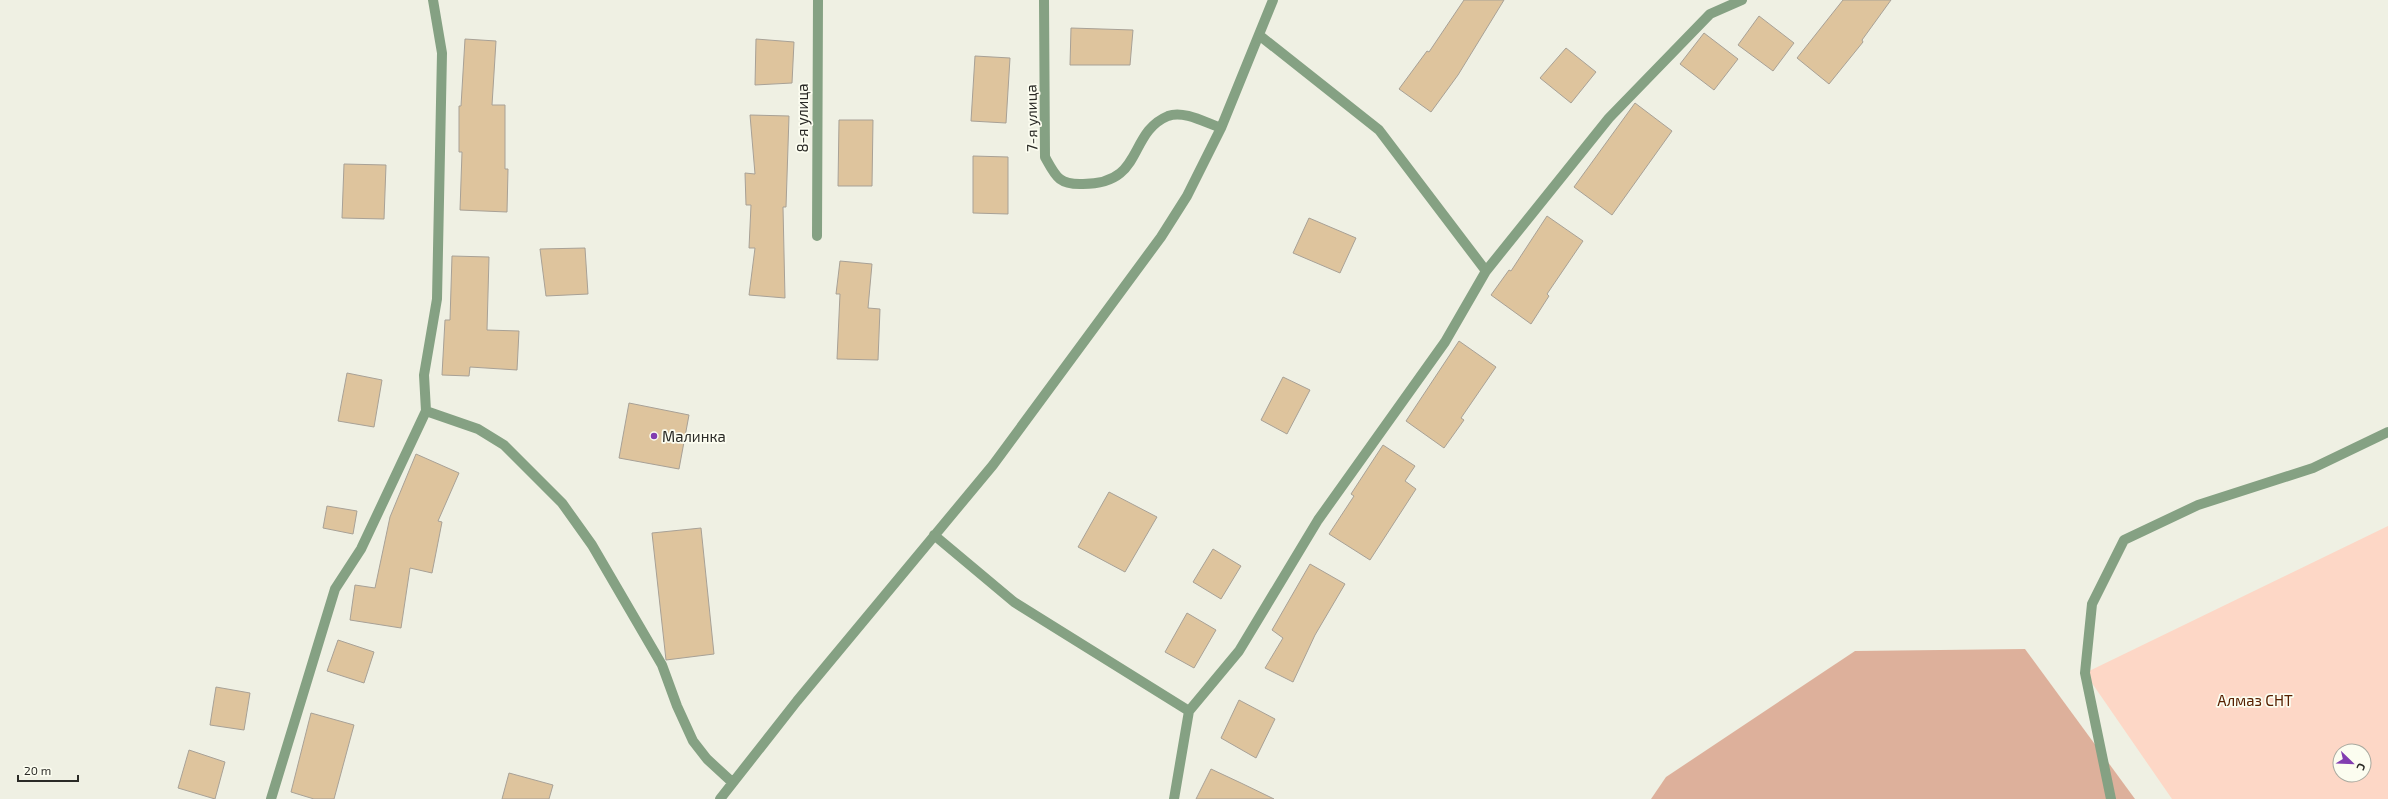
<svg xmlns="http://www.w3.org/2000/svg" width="2388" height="799" font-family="'Exo 2',sans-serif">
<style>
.green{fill:#fdd7c6;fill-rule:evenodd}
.forest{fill:#ddb09b}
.building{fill:#dec49d;stroke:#a8a196}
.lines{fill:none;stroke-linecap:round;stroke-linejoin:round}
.minor{stroke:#85a183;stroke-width:10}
.poi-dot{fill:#823db0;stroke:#fcfdf0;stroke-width:1.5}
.labels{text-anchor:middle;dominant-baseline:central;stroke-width:3.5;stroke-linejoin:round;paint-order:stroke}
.street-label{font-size:15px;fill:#2a2a26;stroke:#fcfdf0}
.poi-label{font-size:15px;fill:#2a2a26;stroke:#fcfdf0;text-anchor:start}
.park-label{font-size:15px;fill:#572000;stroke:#fcfdf0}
</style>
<rect width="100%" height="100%" fill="#eff0e3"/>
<!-- green -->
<path class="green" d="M2388 526V799H2172L2085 673ZM2340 751H2364V775H2340Z"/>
<!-- forest -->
<path class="forest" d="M2025 649 2135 799H1651L1666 777 1855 651Z"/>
<!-- building -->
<path class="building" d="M1464 0H1504L1458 75 1431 112 1399 89 1427 51 1429 52Z
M1843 0H1891L1862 40 1863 42 1829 84 1797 58Z
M1759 16 1794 43 1773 71 1738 45Z
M1071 28 1133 30 1130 65H1070Z
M1704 33 1738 59 1714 90 1680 64Z
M465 39 496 41 492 105H505V169H508L507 212 460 210 462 152H459V106H461Z
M756 39 794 42 792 83 755 85Z
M1566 48 1596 72 1571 103 1540 78Z
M975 56 1010 58 1006 123 971 121Z
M1635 103 1672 131 1612 215 1574 187Z
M750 115 789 116 786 207H783L785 298 749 295 755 248H749L751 205H746L745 173 755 174Z
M839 120H873L872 186H838Z
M973 156 1008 157V214L973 213Z
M344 164 386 165 384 219 342 218Z
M1547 216 1583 241 1547 294 1549 296 1531 324 1491 295 1509 270 1511 271Z
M1309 218 1356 238 1340 273 1293 253Z
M585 248 588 294 546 296 540 249Z
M452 256 489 257 487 330 519 331 517 370 470 367 469 376 442 375 445 320H450Z
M840 261 872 264 868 308 880 309 878 360 837 359 840 294H836Z
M1459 341 1496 367 1461 418 1464 420 1444 448 1406 421Z
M347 373 382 380 374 427 338 421Z
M1283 377 1310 390 1287 434 1261 420Z
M629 403 689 415 679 469 619 458Z
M1383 445 1415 466 1405 481 1416 489 1370 560 1329 534 1354 496 1351 494Z
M416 454 459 473 438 521 442 522 432 573 410 568 401 628 350 620 355 585 375 588 390 517Z
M1109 492 1157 517 1125 572 1078 547Z
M327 506 357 511 353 534 323 528Z
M701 528 714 654 666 660 652 533Z
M1213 549 1241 566 1221 599 1193 582Z
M1310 564 1345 584 1315 635 1293 682 1265 668 1283 638 1272 630Z
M1187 613 1216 630 1194 668 1165 652Z
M338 640 374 652 364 683 327 671Z
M216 687 250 693 244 730 210 725Z
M1239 700 1275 719 1256 758 1221 738Z
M311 713 354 725 334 799H314L291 792Z
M189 750 225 762 215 799 178 788Z
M1211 769 1241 783 1274 799H1196Z
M509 773 553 785 549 799H502Z"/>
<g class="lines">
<!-- minor -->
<path class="minor" d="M1044 0 1045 157C1056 177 1059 185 1083 184 1145 184 1127 133 1168 116 1184 110 1206 123 1221 128
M817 236 818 0
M1486 271 1609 118 1710 14 1742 0
M426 411 478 429 504 445 562 503 592 545 662 665 677 706 693 741 707 759 732 782
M934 535 1014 602 1189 711
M271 799 335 589 361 549 426 411 424 375 437 299 442 53 433 0
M720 799 797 701 993 465 1161 237 1187 196 1221 128 1273 0
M1174 799 1189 711 1239 651 1318 520 1445 342 1486 271 1379 130 1259 35
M2111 799 2085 673 2092 604 2124 540 2198 505 2313 468 2388 432"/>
</g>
<!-- markers -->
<circle class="poi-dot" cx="654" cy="436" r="4"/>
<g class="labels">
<!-- street labels -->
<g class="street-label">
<text transform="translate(802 118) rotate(-90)">8-я улица</text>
<text transform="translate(1031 118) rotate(-91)">7-я улица</text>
</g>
<!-- poi labels -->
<g class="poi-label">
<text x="662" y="436">Малинка</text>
</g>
<!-- park labels -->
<g class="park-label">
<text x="2255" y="700">Алмаз СНТ</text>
</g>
</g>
<!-- north arrow -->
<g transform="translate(2352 763) rotate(113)"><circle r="19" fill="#fcfdf0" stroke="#a8a99f"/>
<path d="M0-3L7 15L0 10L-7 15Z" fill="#823db0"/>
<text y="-6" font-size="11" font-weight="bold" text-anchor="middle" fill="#2a2a26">С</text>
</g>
<!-- scale -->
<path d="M18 775v6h60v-6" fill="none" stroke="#2a2a26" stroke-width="2"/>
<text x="24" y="775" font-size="12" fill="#2a2a26" stroke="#fcfdf0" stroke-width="3" paint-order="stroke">20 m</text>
</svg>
